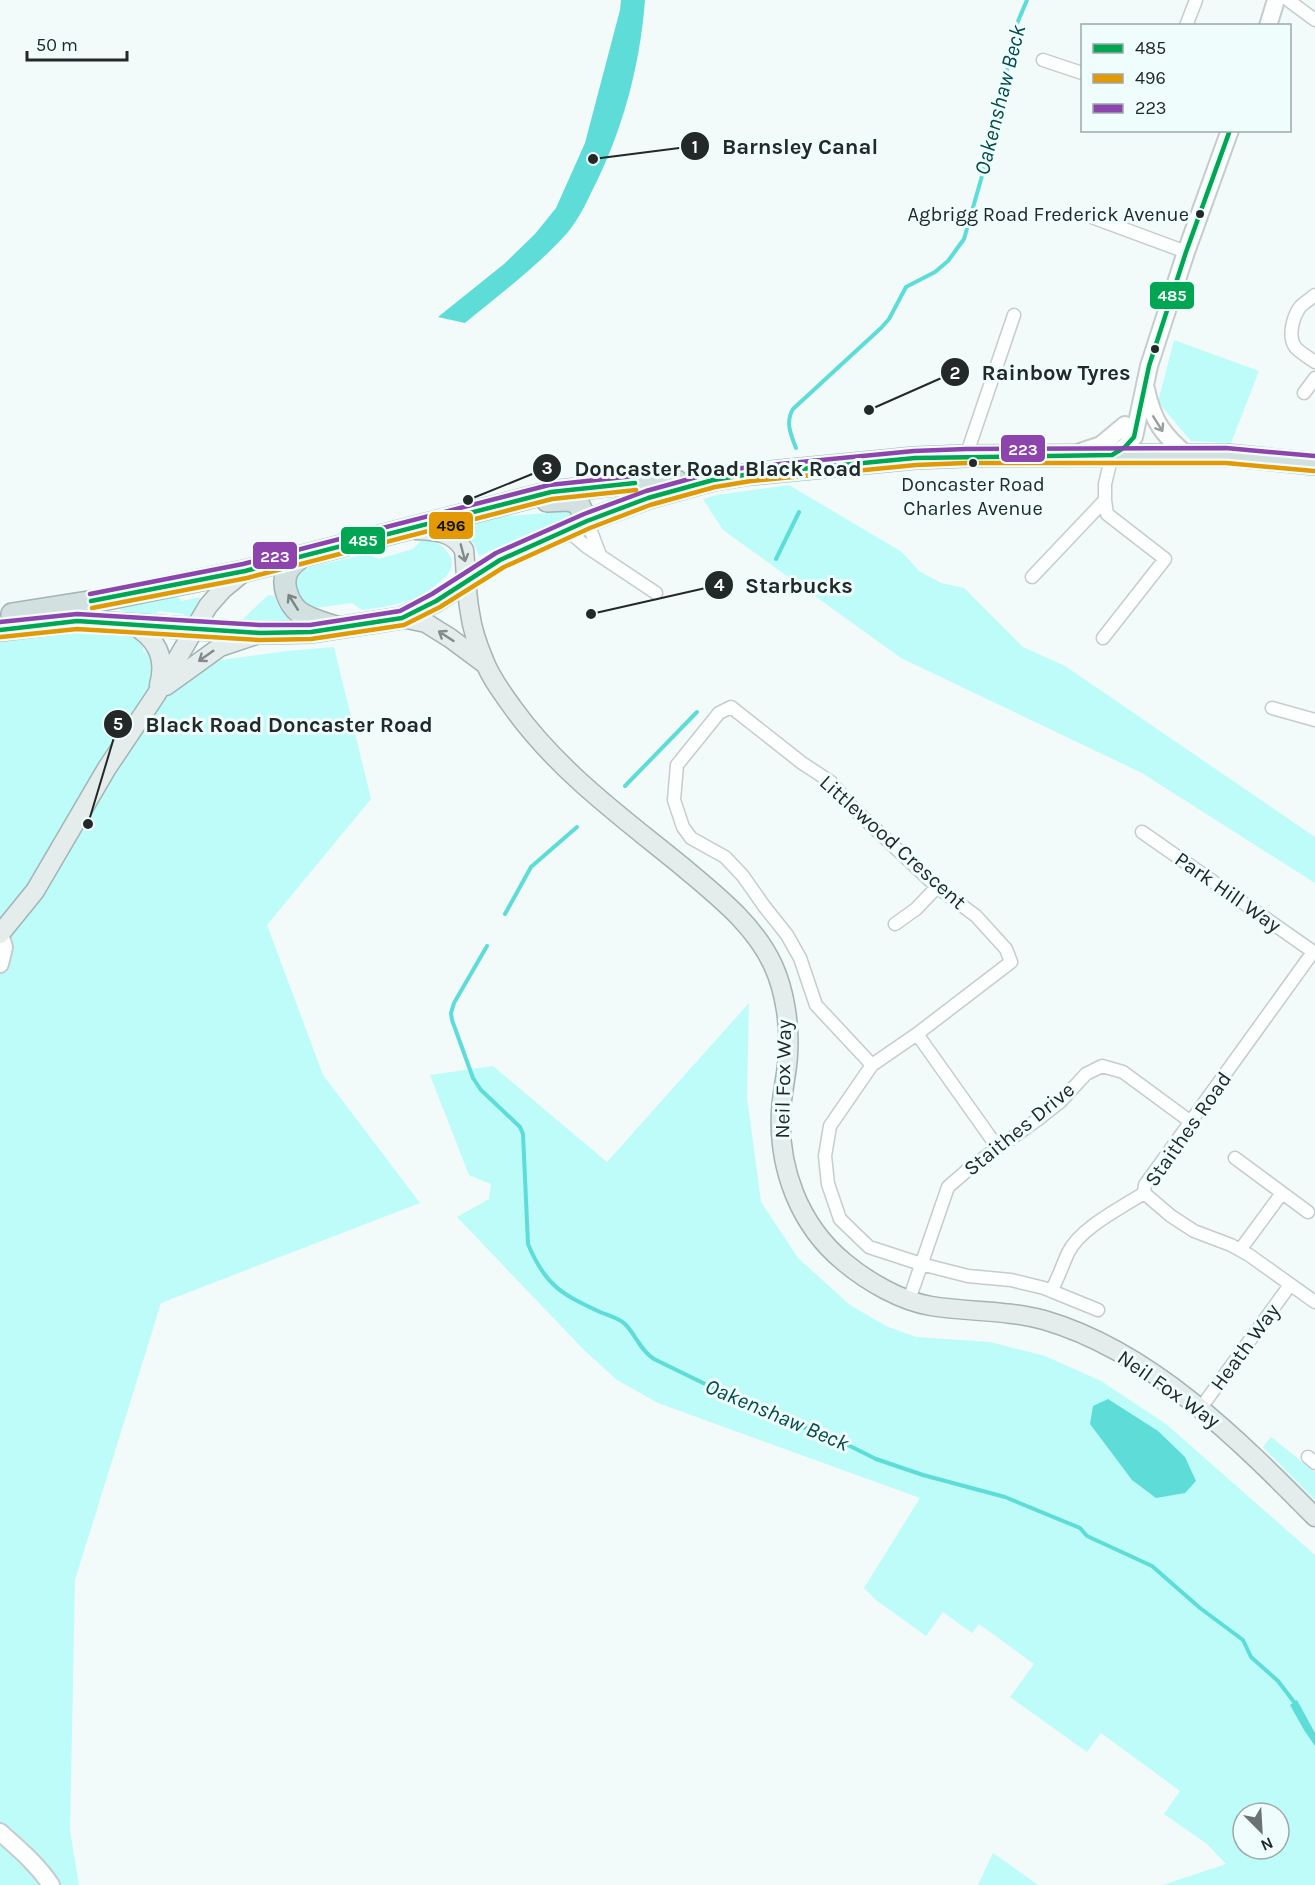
<svg xmlns="http://www.w3.org/2000/svg" width="1315" height="1885" font-family="Karla,sans-serif">
<style>
.green{fill:#befcf9;fill-rule:evenodd}
.water{fill:#5edcd8}
.lines{fill:none;stroke-linecap:round;stroke-linejoin:round}
.stream{stroke:#5edcd8;stroke-width:4}
.street-casing{stroke:#c6cccc;stroke-width:15}
.secondary-casing{stroke:#c6cccc;stroke-width:20}
.primary-casing{stroke:#a2b4b3;stroke-width:21}
.highway-casing{stroke:#a2b4b3;stroke-width:24}
.street{stroke:#fdfefe;stroke-width:12}
.secondary{stroke:#fdfefe;stroke-width:16}
.primary{stroke:#e4ecec;stroke-width:18}
.highway{stroke:#d2e0e0;stroke-width:21}
.bus-1-casing{stroke:#effefd;stroke-width:9}
.bus-2-casing{stroke:#effefd;stroke-width:9}
.bus-3-casing{stroke:#effefd;stroke-width:9}
.bus-1{stroke:#00a651;stroke-width:4.5}
.bus-2{stroke:#e29904;stroke-width:4.5}
.bus-3{stroke:#8e44ad;stroke-width:4.5}
.oneway{stroke:#9b9e9e}
.oneway2{stroke:#848a8a}
.oneway3{stroke:#7a8484}
.bus-dot{fill:#232828;stroke:#effefd;stroke-width:2}
.labels{text-anchor:middle;dominant-baseline:central;stroke-width:6;stroke-linejoin:round;paint-order:stroke}
.bus-label{font-size:20px;fill:#232828;stroke:#effefd;text-anchor:end}
.street-label{font-size:21px;fill:#232828;stroke:#effefd}
.water-label{font-size:22px;font-style:italic;fill:#044c4b;stroke:#effefd}
.leader{fill:none;stroke:#232828;stroke-width:2}
.callout-dot{fill:#232828;stroke:#effefd;stroke-width:2}
.mark-label{font-size:18px;text-anchor:middle;font-weight:bold;fill:#fff}
.callout-label{font-size:22px;text-anchor:middle;font-weight:bold;fill:#232828;stroke:#effefd;stroke-width:6;stroke-linejoin:round;paint-order:stroke}
.line-badge{stroke:#effefd;stroke-width:2}
.badge-label{font-size:16px;text-anchor:middle;font-weight:bold;fill:#fff}
.pale-badge-label{font-size:16px;text-anchor:middle;font-weight:bold;fill:#111}
</style>
<rect width="100%" height="100%" fill="#f2fafa"/>
<!-- green -->
<path class="green" d="M1174 340 1259 371 1231 443 1191 441 1158 402Z
M789 485 902 552 919 571 941 583 964 588 1023 647 1065 666 1315 837V883L1142 773 901 658 723 530 703 499 717 495Z
M566 506 576 515 519 538 479 556 474 544 458 525 467 519 548 513 551 508Z
M433 540C456 555 459 568 436 585 427 592 418 598 407 601 392 606 377 608 362 610L352 603 307 609 301 606 291 576 297 570 367 554 379 559 413 549 421 541Z
M268 595 274 596 279 607 289 617V621L285 625 240 622Z
M176 596 182 601 200 597 190 624 182 621 184 614 159 611 152 617 122 611 119 609 121 606Z
M128 623 144 644 143 652 212 661 287 651 334 647 371 799 267 925 323 1075 420 1203 161 1303 75 1580 70 1830 79 1885H0V630Z
M749 1003 747 1097 761 1202 798 1258 850 1305 886 1326 916 1337 990 1342 1045 1356 1101 1381 1166 1424 1315 1555V1885H1163L1226 1864 1207 1844 1164 1814 1180 1791 1101 1733 1087 1752 1010 1697 1034 1664 979 1624 972 1633 943 1612 926 1636 876 1600 864 1588 920 1498 658 1403 617 1380 584 1350 457 1217 489 1199 491 1184 469 1175 430 1075 493 1066 607 1162ZM1243 1813H1279V1849H1243Z
M1271 1437 1315 1472V1500L1263 1447Z
M993 1853 1038 1885H978Z"/>
<!-- water -->
<path class="water" d="M621 0H645C640 67 622 133 591 193 585 206 577 221 568 232 538 266 500 294 465 323L438 317 504 264 535 234 556 208 585 143 620 10Z
M1108 1399 1158 1431 1185 1457 1196 1481 1185 1493 1156 1498 1132 1480 1090 1424 1093 1406Z
M1297 1700 1315 1733V1746L1304 1730 1290 1705Z"/>
<g class="lines">
<!-- stream -->
<path class="stream" d="M796 448C791 435 785 422 793 409L881 328 889 319 906 287 935 272 948 261 964 239 994 134 1016 26 1027 0
M776 559 799 512
M625 786 697 712
M505 914 531 867 577 827
M487 946 454 1003 451 1013 452 1020 473 1078 481 1090 520 1127 523 1134 528 1244C545 1285 561 1294 600 1312 607 1315 619 1318 625 1324 636 1335 640 1350 654 1359L789 1425 818 1430 876 1459 923 1475 1005 1497 1080 1528 1087 1536 1152 1566 1200 1608 1243 1640 1251 1657 1278 1681 1294 1702"/>
<defs>
<path id="street" d="M1288 0 1315 20
M1186 26 1196 0
M1043 60 1082 73
M1089 216 1186 252
M1315 295C1310 299 1304 303 1300 307 1293 317 1287 337 1296 348 1301 353 1309 358 1315 362
M1304 393 1315 378
M966 456 1014 315
M587 521 600 555
M567 530 587 547 656 593
M1032 577 1105 500V484L1112 455
M1103 638 1165 559 1107 514 1105 500
M1272 708 1315 720
M1142 832 1315 953
M895 924 916 909 937 887
M917 1034 998 1148
M872 1065 816 1005 800 958 787 935 764 906 743 876 725 857 691 838 683 827 674 800 677 765 719 713 731 707 802 763 831 782 853 808 937 887 976 916 1006 949 1011 962 917 1034 872 1065 830 1126 825 1156 828 1184 840 1219 869 1247 921 1264 968 1276 1011 1280 1044 1288 1098 1310
M1235 1158 1308 1212
M1144 1193 1171 1216 1194 1231 1231 1245 1249 1255 1315 1302
M1240 1250 1282 1193
M1051 1291C1058 1279 1062 1266 1068 1253 1080 1228 1121 1208 1144 1193L1145 1185 1313 952
M909 1300 948 1187 971 1167 1037 1120 1061 1101 1086 1074 1102 1066 1123 1072 1191 1122
M1200 1409 1290 1285
M1308 1457 1315 1463"/>
<path id="secondary" d="M1268 26 1276 0
M1146 389C1153 422 1163 435 1188 456
M1080 452 1101 445 1125 425
M1112 455 1125 447 1134 437 1149 366 1186 252 1230 130
M0 964 4 947 0 934
M0 1832C18 1848 37 1864 51 1885"/>
<path id="primary" d="M415 530C435 531 453 531 464 550 466 570 466 592 470 613 472 628 478 646 484 660 490 677 503 694 513 708 559 772 623 818 683 867 716 895 754 924 773 965 785 991 790 1026 788 1055 787 1074 782 1092 781 1111 778 1168 799 1225 844 1262 868 1282 901 1301 931 1306 968 1312 1007 1310 1044 1320 1151 1351 1239 1440 1315 1517
M402 618 426 623 450 638 485 664
M131 624C155 637 167 656 159 685
M166 686 220 647 256 635
M0 934 35 891 107 768 156 695 208 606 223 589 245 571"/>
<path id="highway" d="M547 501 568 500 578 503 587 521
M300 558C295 562 289 567 287 572 281 585 289 604 299 612 310 620 324 623 336 627
M12 614 107 599 245 571 551 492 631 483 677 481
M0 630 77 621 260 633 311 632 402 618 436 601 500 560 587 521 648 498 713 480 750 474 915 458 966 456 1226 455 1315 464"/>
</defs>
<!-- street casing -->
<use href="#street" class="street-casing"/>
<!-- secondary casing -->
<use href="#secondary" class="secondary-casing"/>
<!-- primary casing -->
<use href="#primary" class="primary-casing"/>
<!-- highway casing -->
<use href="#highway" class="highway-casing"/>
<!-- street -->
<use href="#street" class="street"/>
<!-- secondary -->
<use href="#secondary" class="secondary"/>
<!-- primary -->
<use href="#primary" class="primary"/>
<!-- highway -->
<use href="#highway" class="highway"/>
<defs>
<path id="bus-1" d="M1112 455 1125 447 1134 437 1149 366 1186 252 1230 130
M91 601 245 571 551 492 635 483
M0 630 77 621 260 633 311 632 402 618 436 601 500 560 587 521 648 498 713 480 750 474 915 458 1112 455"/>
<path id="bus-2" d="M92 608 247 578 552 499 636 490
M1 637 77 629 260 640 311 639 404 625 440 607 504 567 590 528 650 505 715 487 751 481 916 465 966 463H1226L1314 471"/>
<path id="bus-3" d="M90 594 243 564 549 485 634 476
M0 622 77 614 260 625H310L400 611 432 594 496 553 584 514 646 491 711 473 749 467 914 451 966 449 1226 448 1315 456"/>
</defs>
<!-- bus-1 casing -->
<use href="#bus-1" class="bus-1-casing"/>
<!-- bus-2 casing -->
<use href="#bus-2" class="bus-2-casing"/>
<!-- bus-3 casing -->
<use href="#bus-3" class="bus-3-casing"/>
<!-- bus-1 -->
<use href="#bus-1" class="bus-1"/>
<!-- bus-2 -->
<use href="#bus-2" class="bus-2"/>
<!-- bus-3 -->
<use href="#bus-3" class="bus-3"/>
</g>
<!-- one-way arrows -->
<defs><path id="oneway-shaft" d="M-6 0H5M1.5-3L5.5 0L1.5 3" fill="none" stroke-width="1.6" stroke-linecap="round" stroke-linejoin="round" transform="scale(1.5)"/></defs>
<use class="oneway" href="#oneway-shaft" transform="translate(1158 424) rotate(58)"/>
<g class="oneway2">
<use href="#oneway-shaft" transform="translate(463 553) rotate(75)"/>
<use href="#oneway-shaft" transform="translate(446 636) rotate(-147)"/>
<use href="#oneway-shaft" transform="translate(206 656) rotate(145)"/>
</g>
<use class="oneway3" href="#oneway-shaft" transform="translate(293 602) rotate(-122)"/>
<!-- markers -->
<g class="bus-dot">
<circle cx="1200" cy="214" r="5"/>
<circle cx="1155" cy="349" r="5"/>
<circle cx="973" cy="463" r="5"/>
</g>
<g class="labels">
<!-- bus labels -->
<g class="bus-label">
<text x="1189" y="214">Agbrigg Road Frederick Avenue</text>
<text x="973" y="484" text-anchor="middle">Doncaster Road<tspan x="973" dy="24">Charles Avenue</tspan></text>
</g>
<!-- street labels -->
<g class="street-label">
<text transform="translate(893 842) rotate(42)">Littlewood Crescent</text>
<text transform="translate(1228 892) rotate(35)">Park Hill Way</text>
<text transform="translate(783 1079) rotate(-89)">Neil Fox Way</text>
<text transform="translate(1019 1129) rotate(-39)">Staithes Drive</text>
<text transform="translate(1188 1129) rotate(-55)">Staithes Road</text>
<text transform="translate(1245 1347) rotate(-54)">Heath Way</text>
<text transform="translate(1169 1389) rotate(35)">Neil Fox Way</text>
</g>
<!-- water labels -->
<g class="water-label">
<text transform="translate(1000 100) rotate(-76)">Oakenshaw Beck</text>
<text transform="translate(777 1415) rotate(23)">Oakenshaw Beck</text>
</g>
</g>
<!-- callouts -->
<path class="leader" d="M593 159L695 146M869 410L955 372M468 500L547 468M591 614L719 585M88 824L118 724"/>
<g class="callout-dot">
<circle cx="593" cy="159" r="6"/>
<circle cx="869" cy="410" r="6"/>
<circle cx="468" cy="500" r="6"/>
<circle cx="591" cy="614" r="6"/>
<circle cx="88" cy="824" r="6"/>
<circle cx="695" cy="146" r="15"/>
<circle cx="955" cy="372" r="15"/>
<circle cx="547" cy="468" r="15"/>
<circle cx="719" cy="585" r="15"/>
<circle cx="118" cy="724" r="15"/>
</g>
<g class="mark-label">
<text x="695" y="153">1</text>
<text x="955" y="379">2</text>
<text x="547" y="474">3</text>
<text x="719" y="591">4</text>
<text x="118" y="730">5</text>
</g>
<g class="callout-label">
<text x="800" y="154">Barnsley Canal</text>
<text x="1056" y="380">Rainbow Tyres</text>
<text x="718" y="476">Doncaster Road Black Road</text>
<text x="799" y="593">Starbucks</text>
<text x="289" y="732">Black Road Doncaster Road</text>
</g>
<g class="line-badge">
<rect x="1149" y="281" width="46" height="29" rx="6" fill="#00a651"/>
<rect x="1000" y="434" width="46" height="29" rx="6" fill="#8e44ad"/>
<rect x="428" y="511" width="46" height="29" rx="6" fill="#e29904"/>
<rect x="340" y="526" width="46" height="29" rx="6" fill="#00a651"/>
<rect x="252" y="541" width="46" height="29" rx="6" fill="#8e44ad"/>
</g>
<g class="badge-label">
<text x="1172" y="301">485</text>
<text x="1023" y="455">223</text>
<text x="363" y="546">485</text>
<text x="275" y="562">223</text>
</g>
<g class="pale-badge-label">
<text x="451" y="531">496</text>
</g>
<!-- legend -->
<rect x="1081" y="24" width="210" height="108" fill="#effefd" stroke="#9da8a8" stroke-width="1.5"/>
<rect x="1093" y="44" width="30" height="9" fill="#00a651" stroke="#9da8a8" stroke-width="1.5"/>
<text x="1135" y="54" font-size="18" fill="#232828">485</text>
<rect x="1093" y="74" width="30" height="9" fill="#e29904" stroke="#9da8a8" stroke-width="1.5"/>
<text x="1135" y="84" font-size="18" fill="#232828">496</text>
<rect x="1093" y="104" width="30" height="9" fill="#8e44ad" stroke="#9da8a8" stroke-width="1.5"/>
<text x="1135" y="114" font-size="18" fill="#232828">223</text>
<!-- north arrow -->
<g transform="translate(1261 1831) rotate(156)"><circle r="28" fill="#effefd" stroke="#9da8a8" stroke-width="1.5"/>
<path d="M0-4.5L10 22L0 15L-10 22Z" fill="#6b7272"/>
<text y="-9" font-size="16" font-weight="bold" text-anchor="middle" fill="#232828">N</text>
</g>
<!-- scale -->
<path d="M27 51v9h100v-9" fill="none" stroke="#232828" stroke-width="3"/>
<text x="36" y="51" font-size="18" fill="#232828" stroke="#effefd" stroke-width="4.5" paint-order="stroke">50 m</text>
</svg>
